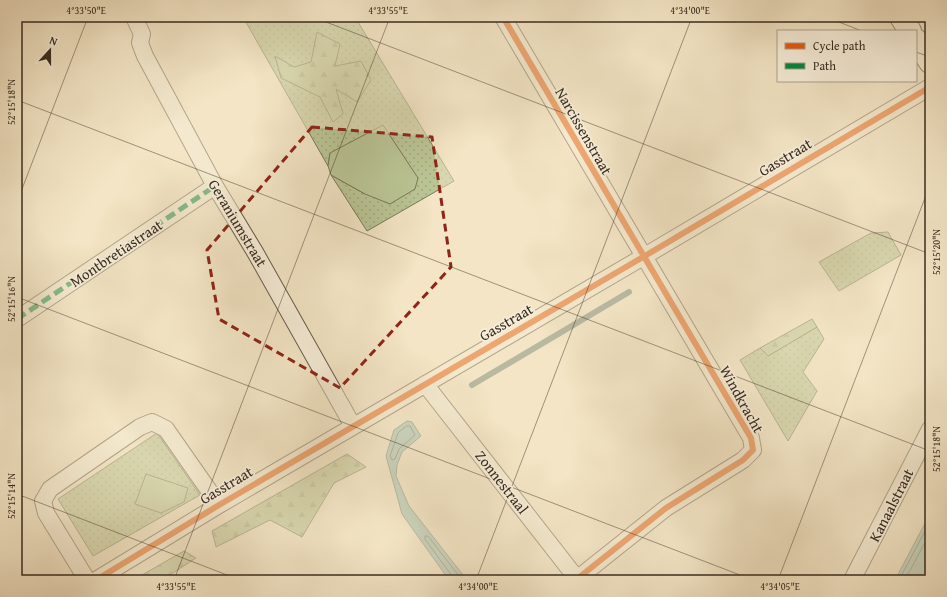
<svg xmlns="http://www.w3.org/2000/svg" width="947" height="597" font-family="'Gentium Book Plus',serif">
<style>
.grass{fill:url(#grass-dots);stroke:#79785a}
.forest{fill:url(#forest-firs);stroke:#79785a}
.green{fill:#bac595;stroke:#79785a}
.water{fill:#9bbfb4;stroke:#738479}
.lines{fill:none;stroke-linecap:round;stroke-linejoin:round}
.shore{stroke:#6a766a;stroke-width:1}
.stream{stroke:#738479;stroke-width:6}
.minor-casing{stroke:#675a49;stroke-width:18}
.secondary-casing{stroke:#382c20;stroke-width:24}
.minor{stroke:#f7eed9;stroke-width:16}
.secondary{stroke:#f7eed9;stroke-width:22}
.quiet{stroke:#00873e;stroke-width:5;stroke-dasharray:10 5;stroke-linecap:butt}
.cycleway-casing{stroke:#f7eed9;stroke-width:8}
.cycleway{stroke:#e8590c;stroke-width:6}
.marked{fill:none;stroke:#8f2418;stroke-width:3;stroke-dasharray:8 5;stroke-linejoin:round}
.ticks{fill:none;stroke:#382c20;stroke-width:1;stroke-opacity:0.45}
.labels{text-anchor:middle;dominant-baseline:central;stroke-width:3.5;stroke-linejoin:round;paint-order:stroke}
.street-label{font-size:15px;fill:#382c20;stroke:#f7eed9}
.neatline{fill:none;stroke:#382c20;stroke-width:1.5}
.ticks-label{font-size:10px;text-anchor:middle;fill:#382c20}
</style>
<defs>
<pattern id="grass-dots" width="8" height="8" patternUnits="userSpaceOnUse"><rect width="8" height="8" fill="#bac595"/><path d="M2 2h.1M6 6h.1" fill="none" stroke="#a1a980" stroke-width="1.8" stroke-linecap="round"/></pattern>
<pattern id="forest-firs" width="22" height="20" patternUnits="userSpaceOnUse"><rect width="22" height="20" fill="#bac595"/><path d="M5 1l3.5 6h-7zM16 11l3.5 6h-7z" fill="#a1a980"/></pattern>
</defs>
<rect width="100%" height="100%" fill="#f3e5c5"/>
<filter id="stains"><feTurbulence type="fractalNoise" baseFrequency=".005" numOctaves="4"/><feColorMatrix values="0 0 0 0 .2 0 0 0 0 .09 0 0 0 0 .02 0 0 0 .5 -.17"/></filter>
<radialGradient id="worn" r=".72"><stop offset=".6" stop-color="#630" stop-opacity="0"/><stop offset="1" stop-color="#630" stop-opacity=".3"/></radialGradient>
<!-- grass -->
<path class="grass" d="M243 17H355L454 181 367 231 331 175 365 194 330 153 328 166Z
M888 232 901 255 839 291 819 262 871 233Z
M817 327 824 339 803 372 817 391 788 441 740 360 760 348 768 356Z
M157 433 200 495 93 556 58 499Z"/>
<!-- forest -->
<path class="forest" d="M317 32 340 44 335 66 361 61 371 80 357 102 336 89 343 114 333 122 320 97 281 78 275 56 294 67 311 62Z
M812 319 817 327 768 356 760 348Z
M347 454 366 467 334 483 302 537 270 520 216 547 212 531Z
M184 551 196 558 162 580H142V575Z"/>
<!-- green -->
<path class="green" d="M383 125 418 178 415 189 390 204 365 194 331 175 328 166 330 153Z
M146 474 188 488 184 502 161 513 135 504Z"/>
<!-- water -->
<path class="water" d="M407 421 412 422 421 436 402 452 397 465 396 476 409 506 467 580H449L402 514 386 456 394 430Z
M930 514V580H895Z"/>
<g class="lines">
<!-- shore -->
<path class="shore" d="M407 426H410L415 435 399 449 395 459 392 460 390 456 398 433Z
M452 580V576L425 539V536H428L462 580
M899 580 930 522
M905 580 930 533"/>
<!-- stream -->
<path class="stream" d="M472 385 629 292"/>
<defs>
<path id="minor" d="M134 17 142 34 140 43 145 56 215 186 255 252 353 426
M503 17 751 438 753 450 743 460 666 508 577 579
M17 319 215 186
M425 384 578 580
M87 580 46 513 43 501 50 489 140 427 152 422 166 429 219 505
M96 580 219 505 643 257 930 87
M852 580 930 429"/>
<path id="secondary" d="M901 17 910 31
M916 40 930 62"/>
</defs>
<!-- minor casing -->
<use href="#minor" class="minor-casing"/>
<!-- secondary casing -->
<use href="#secondary" class="secondary-casing"/>
<!-- minor -->
<use href="#minor" class="minor"/>
<!-- secondary -->
<use href="#secondary" class="secondary"/>
<!-- quiet -->
<path class="quiet" d="M17 319 215 186"/>
<defs>
<path id="cycleway" d="M503 17 751 438 753 450 743 460 666 508 577 579
M96 580 219 505 643 257 930 87"/>
</defs>
<!-- cycleway casing -->
<use href="#cycleway" class="cycleway-casing"/>
<!-- cycleway -->
<use href="#cycleway" class="cycleway"/>
</g>
<!-- marked area -->
<path d="M0 0H947V597H0ZM312 127 432 137 451 267 340 388 219 319 207 250Z" fill="#f3e5c5" fill-opacity=".55" fill-rule="evenodd"/>
<path class="marked" d="M312 127 432 137 451 267 340 388 219 319 207 250Z"/>
<!-- ticks -->
<path class="ticks" d="M313 17 930 254M826 17 862 31M916 52 930 57M17 100 930 451M17 202 88 17M17 297 753 580M17 494 240 580M174 580 390 17M476 580 692 17M778 580 930 185"/>
<g class="labels">
<!-- street labels -->
<g class="street-label">
<text transform="translate(584 131) rotate(60)">Narcissenstraat</text>
<text transform="translate(785 157) rotate(-31)">Gasstraat</text>
<text transform="translate(238 223) rotate(59)">Geraniumstraat</text>
<text transform="translate(116 253) rotate(-34)">Montbretiastraat</text>
<text transform="translate(506 322) rotate(-30)">Gasstraat</text>
<text transform="translate(742 399) rotate(61)">Windkracht</text>
<text transform="translate(502 482) rotate(52)">Zonnestraal</text>
<text transform="translate(226 485) rotate(-31)">Gasstraat</text>
<text transform="translate(891 505) rotate(-63)">Kanaalstraat</text>
</g>
</g>
<!-- margin -->
<rect width="947" height="597" fill="none" stroke="#f3e5c5" stroke-width="44"/>
<!-- legend -->
<rect x="777" y="30" width="140" height="52" fill="#f7eed9" stroke="#aba08f"/>
<rect x="785" y="43" width="20" height="6" fill="#e8590c" stroke="#aba08f"/>
<text x="813" y="50" font-size="12" fill="#382c20">Cycle path</text>
<rect x="785" y="63" width="20" height="6" fill="#00873e" stroke="#aba08f"/>
<text x="813" y="70" font-size="12" fill="#382c20">Path</text>
<!-- north arrow -->
<g transform="translate(50 50) rotate(21)" stroke="#f7eed9" stroke-width="3" paint-order="stroke">
<path d="M0-3L7 15L0 10L-7 15Z" fill="#382c20"/>
<text y="-6" font-size="11" font-weight="bold" text-anchor="middle" fill="#382c20">N</text>
</g>
<rect x="22" y="22" width="903" height="553" class="neatline"/>
<g class="ticks-label">
<text x="86" y="14">4°33'50"E</text>
<text x="388" y="14">4°33'55"E</text>
<text x="690" y="14">4°34'00"E</text>
<text transform="translate(11 102) rotate(-90)" y="4">52°15'18"N</text>
<text transform="translate(936 252) rotate(-90)" y="4">52°15'20"N</text>
<text transform="translate(11 299) rotate(-90)" y="4">52°15'16"N</text>
<text transform="translate(936 449) rotate(-90)" y="4">52°15'18"N</text>
<text transform="translate(11 496) rotate(-90)" y="4">52°15'14"N</text>
<text x="176" y="590">4°33'55"E</text>
<text x="478" y="590">4°34'00"E</text>
<text x="780" y="590">4°34'05"E</text>
</g>
<rect width="100%" height="100%" filter="url(#stains)"/>
<rect width="100%" height="100%" fill="url(#worn)"/>
</svg>
